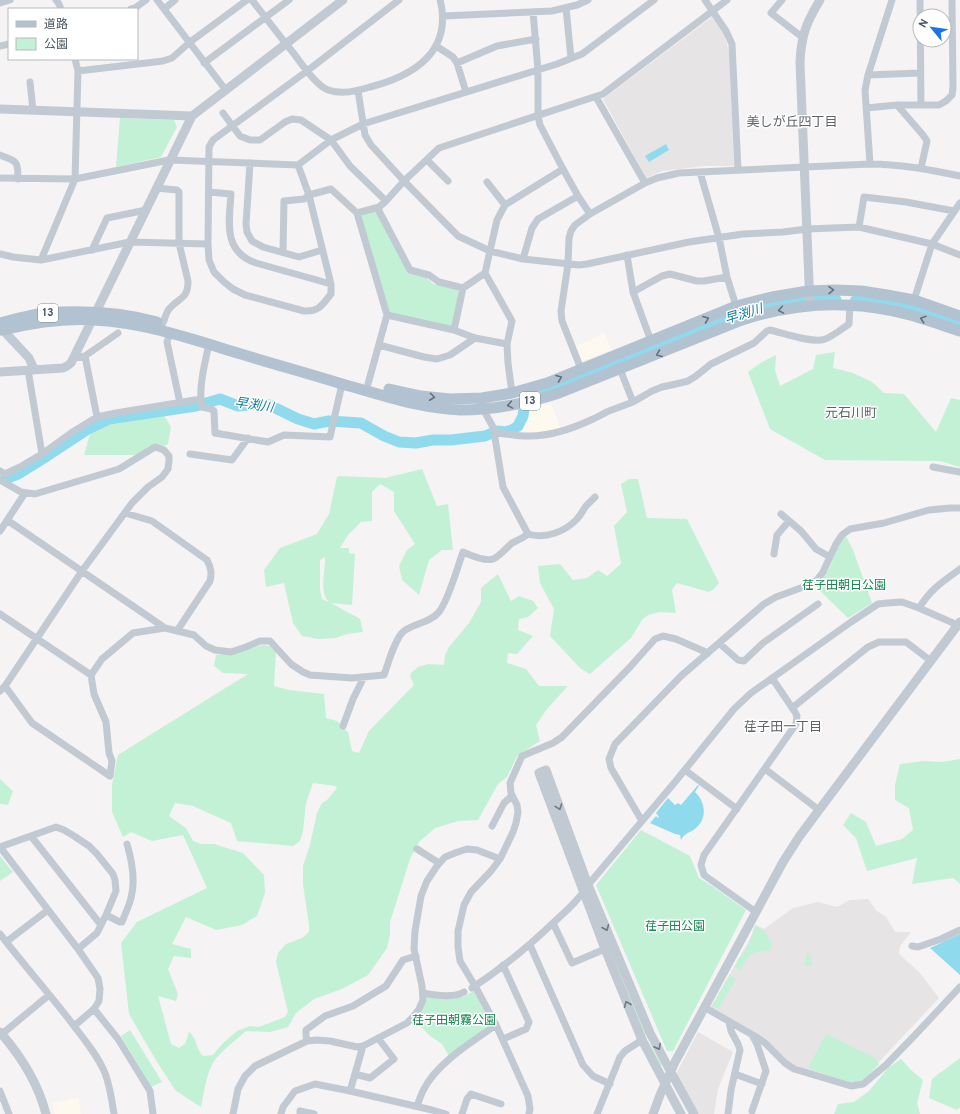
<svg xmlns="http://www.w3.org/2000/svg" width="960" height="1114" font-family="Overpass,'Noto Sans JP',sans-serif">
<style>
.commercial{fill:#fdf9ef}
.education{fill:#e6e4e5}
.green{fill:#c3f1d5;fill-rule:evenodd}
.water{fill:#90daee}
.lines{fill:none;stroke-linecap:round;stroke-linejoin:round}
.river{stroke:#90daee;stroke-width:11}
.minor{stroke:#c1cad2;stroke-width:7}
.tertiary{stroke:#c1cad2;stroke-width:9}
.primary{stroke:#b3c2d1;stroke-width:11}
.oneway{stroke:#64717d}
.oneway2{stroke:#6e7983}
.labels{text-anchor:middle;dominant-baseline:central;stroke-width:3;stroke-linejoin:round;paint-order:stroke}
.shield{fill:#fff;stroke:#808990;stroke-width:1}
.shield-label{font-size:11px;font-weight:bold;fill:#4a5661}
.park-label{font-size:12px;fill:#17864f;stroke:#fff}
.neighbourhood-label{font-size:13px;fill:#5f6368;stroke:#fff}
.water-label{font-size:13px;font-style:italic;fill:#0c7c9b;stroke:#fff}
</style>
<rect width="100%" height="100%" fill="#f5f3f3"/>
<!-- commercial -->
<path class="commercial" d="M605 333 611 350 583 361 576 346Z
M551 403 561 429 555 431 529 433 521 432 528 410Z
M78 1098 81 1114H55L52 1103Z"/>
<!-- education -->
<path class="education" d="M712 17 724 33 729 52 734 166H705L662 171 646 178 603 99Z
M868 899 877 911 886 917 895 932H911L900 946 899 954 919 972 939 998 863 1079 846 1082 794 1068 765 1041 710 1008 749 941 756 925 764 929 793 908 818 902 837 907 850 900Z
M698 1032 733 1052 718 1089 714 1114H699L676 1074Z"/>
<!-- green -->
<path class="green" d="M120 118 174 120 177 127 161 157 116 167Z
M377 210 408 271 425 276 433 284 459 289 452 328 389 313 359 214Z
M835 352 833 368 853 373 872 382 884 393 904 394 936 432 951 398 960 400V467L940 461 825 460 770 429 748 372 762 362 776 355 775 370 780 386 813 369 816 355Z
M163 414 171 427 168 444 146 455H84L91 430 124 418Z
M422 469 437 506 448 504 453 550H442L429 560 419 595 402 580 399 566 407 550 415 544 394 511V492L380 484 372 492V521L361 522 348 535 340 548H349V553L355 554 352 605 331 603 360 619 363 632 347 634 336 638 318 639 302 636 293 623 284 583 266 587 264 570 280 548 317 534 329 514 337 477 339 476 385 478ZM325 557C326 571 318 591 329 602L322 599 320 590V560Z
M629 479H638L647 518 687 519 719 583 714 589 709 592 677 583 672 590 676 613 660 612 648 615 642 620 631 638 590 674 580 668 550 636 554 609 540 583 538 566 560 564 573 580 587 578 598 570 607 576 621 564 614 526 627 512 621 484Z
M846 536 853 550 872 603 848 618 814 585C817 583 820 582 822 579 833 568 834 549 846 536Z
M498 574 511 601 519 596 533 601 538 608 528 617 519 619 518 630 533 636 517 654 508 653 507 663 526 669 539 686H568L547 709 536 725 540 741 517 756 507 777 498 784 478 820 458 821 435 828 419 842 410 859 390 922V935L387 948 368 975 342 989 314 999 296 1013 288 1027 270 1032 246 1031C237 1039 220 1052 214 1061 206 1075 204 1092 201 1107L176 1091 157 1062 129 1014 121 943 137 922 207 888 183 835 152 841 131 832 123 837 112 812V785L118 755 248 674 223 673 214 666 216 655 244 651 262 645 270 646 276 652 274 686 289 690 324 694 326 718 337 721 348 732 352 751 359 753 369 731 414 685 410 676 411 673 418 667 428 664 444 665 445 655 449 647 469 623 481 602V588ZM313 783 335 786 337 788 327 800 322 803 317 813 310 845 303 866V884L309 925V932L302 938 286 944 278 953 276 962 288 1012 285 1017 259 1027 250 1026 237 1031 223 1043 213 1055C210 1055 206 1056 204 1056 197 1054 197 1037 189 1032L185 1044 179 1048 171 1044 158 996 176 1001 178 994 168 969 174 956 191 958V949L172 944 186 917 216 930 242 925 257 916 265 893 264 875 243 853 214 844H201L193 841 186 828 169 816 175 803 193 806 231 823 237 841 293 846 300 841 303 831 306 803Z
M960 759V884L953 878 912 884 917 858 867 871 856 838 843 825 851 813 866 822 876 846 902 839 913 830 909 808 895 800V785L900 764 923 761 943 762Z
M0 779 13 791 8 805 0 804Z
M641 830 690 856 699 878 712 886 746 910 673 1051H667L596 885Z
M0 856 13 872 0 881Z
M590 902 640 1018 647 1039 662 1065 660 1066 641 1030Z
M755 925 766 932 772 946 769 951C765 952 760 951 756 952 748 954 744 964 740 970L734 967 739 958 743 954 751 938Z
M808 951 809 956 811 957 812 965 808 966 804 964Z
M730 975 736 979 718 1009 712 1006Z
M474 991 491 1024 449 1056 442 1044 429 1035 416 1021 427 997 431 998 463 997Z
M130 1030 162 1082 151 1087 121 1036Z
M826 1034 875 1058 879 1064C868 1075 864 1084 847 1082L808 1068Z
M960 1058V1107L957 1110 929 1098 932 1079Z
M901 1059 911 1070 923 1080 917 1103 920 1114H834L838 1104 854 1102 869 1091 888 1068Z"/>
<!-- water -->
<path class="water" d="M666 144 669 150 649 162 645 156Z
M698 785 699 786 695 792C704 800 708 816 698 826 692 833 686 831 681 840L680 835 675 834 650 823 656 816 658 818 659 817 656 813 668 798 675 805 678 803 681 805Z
M960 934V975L930 948Z"/>
<g class="lines">
<!-- river -->
<path class="river" d="M855 301 871 302 906 307 960 325
M537 393 740 315C763 308 786 301 811 300 819 299 828 300 836 300
M5 479 18 474 47 456 88 429 109 419 196 406 220 399 238 406 261 404 269 405 298 419 314 424 329 421 361 423 384 436 399 442 416 443 433 440H451L485 436 497 431 506 432 512 430 518 426 523 416 524 409"/>
<!-- minor -->
<path class="minor" d="M56 0 59 4 61 9
M157 0 225 89
M252 0C265 17 278 34 291 50 300 61 315 85 328 90 342 95 357 91 370 87 401 79 437 63 442 27 443 17 443 9 440 0
M705 0 726 31 732 44 738 170
M782 0 771 13 802 37
M920 0 921 105
M0 3 10 0
M566 8 571 58
M131 9 135 8 146 0
M164 9 175 0
M443 16 552 11 577 5 588 0
M0 46 9 44
M436 46 453 57 457 63 466 92
M204 63 289 0
M457 63 497 46 536 39
M78 71 163 61 172 58 190 42 247 0
M868 75 920 73
M30 82 33 110
M358 91 365 135 371 145 404 181 458 236 490 251 523 259 579 265 587 264 689 242 743 234 783 232 807 229 859 227 932 244 960 255
M596 97 645 183
M897 105 923 135 927 141 921 168
M866 108 897 105H939L946 101 952 95 953 87 952 0
M223 113 240 136 250 140H260L285 122 292 119 301 120 331 140 350 166 386 201
M0 155C17 162 18 160 18 179
M427 160 448 181
M250 163 246 224 247 232 252 241 263 247 299 257 322 250
M870 164 865 90 868 75 892 0
M298 165 309 195 331 284V294C322 305 319 312 304 311L245 295 233 289 224 282 214 272 209 260 208 244 209 147 213 140 307 71 399 0
M563 169 578 196 590 214
M700 172 719 238 727 277 736 306
M0 178 75 179 169 160 298 165 331 140 363 124 557 64 582 54 654 0
M487 182 505 205
M156 188 177 190 179 192V243L188 281C188 300 179 297 169 309 166 313 165 318 163 323
M209 192 231 194C229 222 223 252 256 263L331 284
M379 207V211L410 270 429 275 439 282 463 288
M357 213 379 207 386 201 404 181 439 148 603 94 727 0
M859 227 864 197 906 202 954 211
M92 250 107 218 146 210
M283 252 284 201 304 199 309 195 331 189 357 213 387 315 368 384
M0 254 13 257 41 260 130 242 208 244
M627 255 633 292 651 341
M523 259 532 228 538 219 578 196
M41 260 75 179 78 71 75 59
M633 292 662 276 670 274 697 281H704L727 277
M914 300 932 244 960 203
M387 315 454 330 475 338 507 344
M454 330 463 288 485 273
M170 333 167 342 180 403
M209 344C205 362 198 389 202 407L211 409 214 411 215 433 268 442 284 435 330 437 342 384
M379 345 424 357 437 359 450 355 475 338
M85 356 97 417
M74 358 85 356 118 333
M581 369 562 321 561 311 568 264 569 238 571 231 575 225 590 214 645 183 657 178 679 173 870 164C901 164 930 170 960 176
M620 369 633 402 652 391 662 387 676 384 688 381 696 376 711 364 754 343 767 331 770 330C783 333 813 344 825 339 832 337 843 328 849 324L850 305
M28 370 42 454 71 433 97 417 116 413 201 399
M512 393 508 363 507 344 512 321 485 273 497 220 505 205 563 169 540 125 538 116V70L533 12
M483 406V409L493 427 496 433 495 438 503 487 528 534C545 539 565 532 577 519 581 515 583 510 586 506 589 503 592 500 595 497
M496 433C507 433 518 437 530 436 551 436 574 428 593 419 598 417 604 413 609 411 617 408 625 405 633 402
M190 454 232 460 248 438
M933 467 960 472
M0 471 5 474 20 467 42 454
M0 480 21 492 35 494 119 469 155 447 164 450 169 456V460L168 469 162 477 148 487 132 503 82 571 5 686 0 691
M125 513 152 521 207 560C211 568 212 573 210 581L177 631
M781 514 801 531 816 549 830 557
M7 520 165 628 194 635 206 646 215 650 231 652 246 647 260 641H270L291 664 303 672 310 675 352 678 384 675C388 664 395 638 404 631 415 623 430 623 439 612 449 599 457 568 463 552 470 555 485 562 493 559 499 557 507 547 512 543 518 540 523 538 528 534
M0 531 25 493
M774 554 777 535 789 521
M919 608C931 589 942 582 960 569
M0 614 91 675
M719 643 738 660 744 661 763 643 818 604
M5 686 32 723 110 776 112 761 109 753 106 722 94 694 91 675 102 659 133 633 165 628
M792 708 868 647 879 642H906L931 661
M343 726 353 699 364 677
M765 769 819 810
M685 770 737 809
M642 821 611 768 609 759 615 744 681 676 764 604 776 597 806 586 817 580 823 572 836 544 842 535 850 529 884 523 929 510 950 508H960
M492 826 504 803 512 796
M31 836 101 925
M0 847 56 827 64 830 74 836 89 846 97 854 113 874 115 880 116 891 106 915 97 933 78 949
M0 847 78 949 98 978 100 989 99 1001 94 1009 74 1026
M417 849 439 863
M756 912 704 875 701 865 704 855 796 724 797 716 795 712 772 678
M106 915 120 922H122C125 914 129 906 131 898 136 880 132 861 127 844
M553 923 572 963 605 949
M0 934C23 964 48 992 71 1022 83 1038 97 1054 105 1073 110 1086 112 1100 114 1114
M6 942 48 910
M530 945 583 1065 593 1076 610 1084
M912 946 918 947 941 939 960 930
M503 965 529 1022 526 1029 503 1039
M472 988C501 969 528 947 553 923 566 911 579 900 588 885L675 782 734 709 751 693 851 622 878 604 887 603 902 602 919 608 960 626
M423 993C433 995 454 998 464 992
M704 1007 758 1038 765 1043 785 1063 794 1069 851 1086 863 1084 886 1065 916 1034 960 987
M94 1009 118 1039 150 1091 153 1114
M2 1034 49 995
M307 1041 306 1035V1030L325 1016 353 1006 386 986 403 960 416 956
M355 1074 370 1078 394 1059 378 1038
M735 1074 762 1084
M0 1091 9 1114
M350 1091 363 1046
M417 1106C419 1101 421 1094 424 1089 437 1063 472 1042 496 1025
M752 1111 766 1071 757 1044 752 1035
M233 1114 238 1089 245 1076 255 1066 307 1041 317 1040 330 1041 357 1047 363 1046 407 1023 413 1017 419 1009 423 1000 422 986 414 949 415 931 421 896 427 881 437 866 445 857 455 853 467 849 477 850 500 859
M281 1114 283 1107 295 1091 315 1084 350 1091 432 1110 446 1114
M300 1114V1111L314 1114
M462 1114 467 1099 471 1094 501 1104
M529 1114 530 1109 528 1096 496 1025 475 986 460 961 458 947V931L464 905 471 892 491 871 500 859 513 832 516 823 518 812 517 805 511 793 510 783 522 756 553 743 562 737 630 667 655 639 663 636 676 639 708 653
M597 1114 620 1057 625 1051 642 1040
M728 1114 731 1090 740 1050 738 1044 731 1031 729 1022"/>
<!-- tertiary -->
<path class="tertiary" d="M0 109 192 116
M810 306 800 63C801 36 806 23 820 0
M0 331 3 330 29 358 34 369
M0 372 63 368 67 366 71 363 192 116 343 0
M0 1032C21 1056 38 1083 46 1114
M653 1114 660 1095 675 1062 783 862 799 837 819 810 960 622
M681 1114 642 1040 605 949 539 773 546 770 588 885 650 1033 667 1065 694 1114"/>
<!-- primary -->
<path class="primary" d="M0 323C15 319 30 315 45 313 83 310 120 312 157 322
M0 326 3 330C32 323 62 318 93 320 140 322 186 337 231 351 270 363 310 374 349 386 386 396 423 409 461 410 495 410 528 403 559 393L742 320C791 304 843 300 893 311 916 315 938 324 960 331
M389 389 421 396 450 399 482 398 512 393 547 383 736 306 772 297 808 291 835 290 861 291 887 295 914 300 960 316"/>
</g>
<!-- one-way arrows -->
<defs><path id="oneway-chevron" d="M-2-3.5L2.5 0L-2 3.5" fill="none" stroke-width="1.6" stroke-linecap="round" stroke-linejoin="round"/></defs>
<g class="oneway">
<use href="#oneway-chevron" transform="translate(831 290) rotate(-1)"/>
<use href="#oneway-chevron" transform="translate(781 310) rotate(170)"/>
<use href="#oneway-chevron" transform="translate(706 319) rotate(-22)"/>
<use href="#oneway-chevron" transform="translate(923 319) rotate(-162)"/>
<use href="#oneway-chevron" transform="translate(659 354) rotate(158)"/>
<use href="#oneway-chevron" transform="translate(559 378) rotate(-21)"/>
<use href="#oneway-chevron" transform="translate(432 397) rotate(7)"/>
<use href="#oneway-chevron" transform="translate(510 405) rotate(170)"/>
</g>
<g class="oneway2">
<use href="#oneway-chevron" transform="translate(559 807) rotate(70)"/>
<use href="#oneway-chevron" transform="translate(606 928) rotate(67)"/>
<use href="#oneway-chevron" transform="translate(627 1004) rotate(-112)"/>
<use href="#oneway-chevron" transform="translate(658 1047) rotate(63)"/>
</g>
<g class="labels">
<!-- shield labels -->
<g class="shield">
<rect x="38" y="304" width="20" height="18" rx="3"/>
<rect x="520" y="392" width="20" height="18" rx="3"/>
</g>
<g class="shield-label">
<text x="48" y="313">13</text>
<text x="530" y="401">13</text>
</g>
<!-- park labels -->
<g class="park-label">
<text x="844" y="586">荏子田朝日公園</text>
<text x="675" y="927">荏子田公園</text>
<text x="454" y="1021">荏子田朝霧公園</text>
</g>
<!-- neighbourhood labels -->
<g class="neighbourhood-label">
<text x="792" y="123">美しが丘四丁目</text>
<text x="851" y="414">元石川町</text>
<text x="783" y="728">荏子田一丁目</text>
</g>
<!-- water labels -->
<g class="water-label">
<text transform="translate(744 315) rotate(-17)">早渕川</text>
<text transform="translate(254 406) rotate(8)">早渕川</text>
</g>
</g>
<!-- legend -->
<rect x="8" y="8" width="130" height="52" fill="#ffffff" stroke="#b7bbc0"/>
<rect x="16" y="21" width="20" height="6" fill="#b3c2d1" stroke="#b7bbc0"/>
<text x="44" y="28" font-size="12" fill="#4a5661">道路</text>
<rect x="16" y="38" width="20" height="12" fill="#c3f1d5" stroke="#b7bbc0"/>
<text x="44" y="48" font-size="12" fill="#4a5661">公園</text>
<!-- north arrow -->
<g transform="translate(932 28) rotate(299)"><circle r="19" fill="#ffffff" stroke="#b7bbc0"/>
<path d="M0-3L7 15L0 10L-7 15Z" fill="#1a73e8"/>
<text y="-6" font-size="11" font-weight="bold" text-anchor="middle" fill="#4a5661">N</text>
</g>
</svg>
